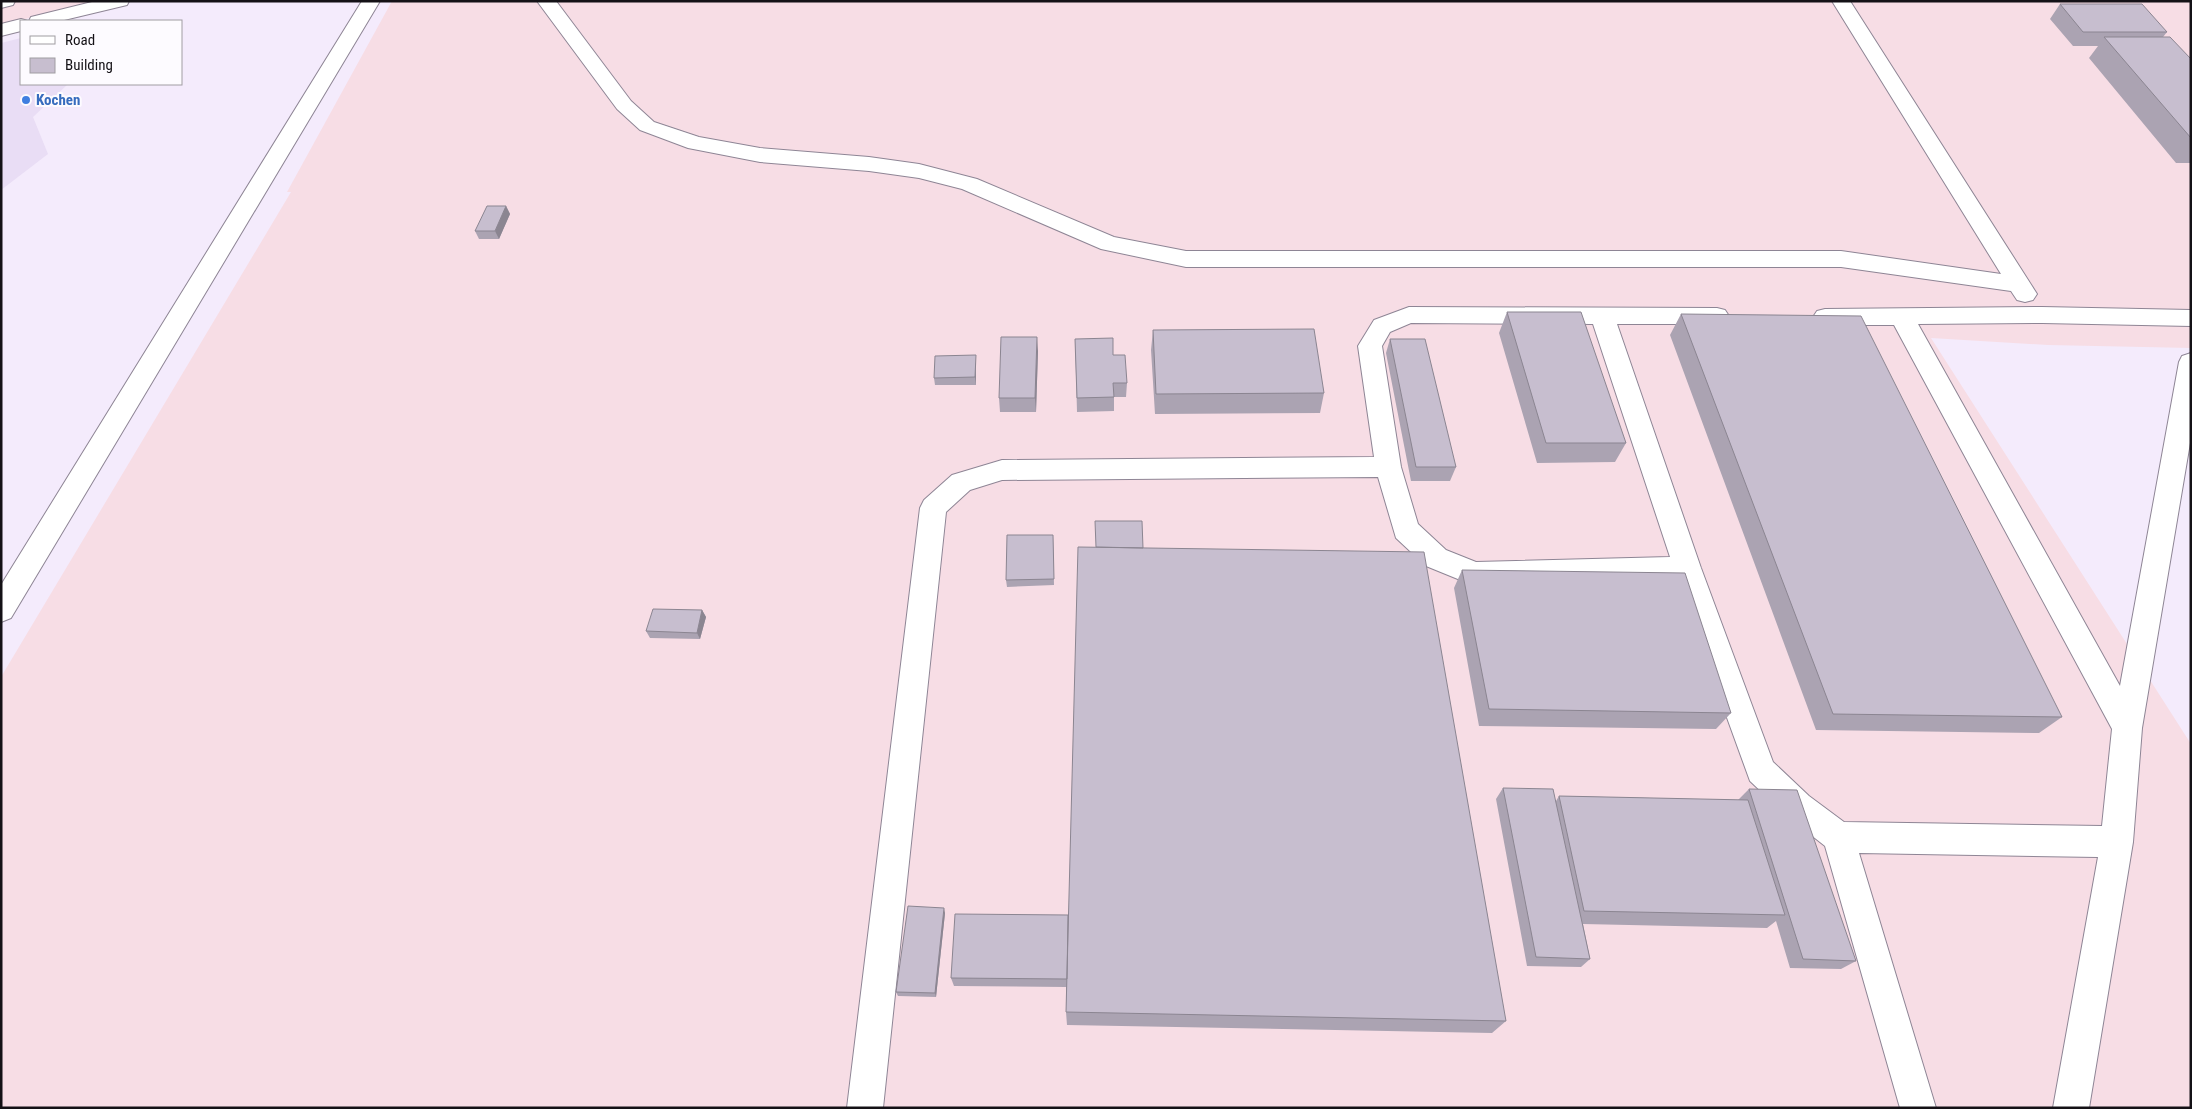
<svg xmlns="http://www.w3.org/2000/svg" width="2192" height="1109" font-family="'Roboto Condensed',sans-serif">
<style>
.built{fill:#e9ddf5}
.industrial{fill:#f7dde5}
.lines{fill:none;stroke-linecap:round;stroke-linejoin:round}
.minor-casing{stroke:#8e8595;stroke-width:2}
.minor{fill:#fff;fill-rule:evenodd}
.wall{fill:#aba3b2}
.shaded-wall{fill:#8b8591}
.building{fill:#c7becf;stroke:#8b8591}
.shop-dot{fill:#3f7fe0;stroke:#fdfbff;stroke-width:2}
.labels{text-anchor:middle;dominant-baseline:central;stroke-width:4;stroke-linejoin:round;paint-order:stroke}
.far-shop-label{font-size:15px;font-weight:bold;fill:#366cbe;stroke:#fdfbff;text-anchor:start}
</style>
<rect width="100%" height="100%" fill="#f4ebfc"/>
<!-- built -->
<path class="built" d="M21 38V84H68L33 117 48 154 1 190V43Z"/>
<!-- industrial -->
<path class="industrial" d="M1 1H98L1 25Z
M392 1H2191V348L2048 345 1931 338 2191 744V1108H1V677L291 192H287Z"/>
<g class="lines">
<defs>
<path id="minor" d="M1 1H15L13 5 1 8Z
M96 1H129L127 5 60 21H29L31 17Z
M362 1H380L11 618 1 622V585Z
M537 1H556L631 101 654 122 699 137 760 148 869 157 919 164 977 179 1114 237 1186 251H1841L2001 274 1832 1H1850L2037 294 2033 300 2025 302 2017 300 2011 291 1841 267H1186L1101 249 962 189 919 178 869 171 760 162 688 148 640 130 617 109Z
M21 19 28 21H21V31L1 36V24Z
M1409 307 1717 308 1725 310 1729 316 1725 322 1717 324H1617L1701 568 1773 762 1809 796 1844 822 2102 826 2112 729 1894 325H1825L1817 323 1813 317 1817 311 1825 309 2042 307 2191 310V326L2042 323 1918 324 2120 686 2179 362 2182 356 2191 353V437L2142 728 2133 842 2089 1108H2053L2098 857 1859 853 1936 1108H1900L1825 846 1787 816 1750 781 1677 580 1475 586 1426 566 1396 538 1378 477 1002 480 970 490 946 512 883 1108H847L920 508 924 500 952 475 1002 460 1374 457 1358 346 1374 320ZM1411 323 1593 324 1670 557 1476 562 1446 550 1418 524 1401 467 1382 346 1390 332Z"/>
</defs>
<!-- minor casing -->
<use href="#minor" class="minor-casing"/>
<!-- minor -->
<use href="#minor" class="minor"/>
</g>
<!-- wall -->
<path class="wall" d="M2060 4 2167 32 2163 37 2191 59V163H2176L2089 58 2098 46H2073L2050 19Z
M506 206 510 214 499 239H479L475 231Z
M1507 312 1626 443 1615 462 1537 463 1499 333Z
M1681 314 2062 717 2039 733 1816 730 1670 335Z
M1153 330 1324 393 1320 413 1155 414 1151 350Z
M1075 339 1113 355 1127 383 1126 397H1114V411L1077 412Z
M1390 339 1456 467 1450 481H1411L1386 353Z
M1038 351 1036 412H1000L999 398Z
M976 363V385H935L934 378Z
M1053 535 1054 585 1007 587 1006 580Z
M1143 548 1506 1021 1492 1033 1067 1025 1066 1012V987L954 986 951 978 1068 915Z
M1462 570 1731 713 1716 729 1479 726 1454 588Z
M702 610 706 617 700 639 650 638 646 631Z
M1503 788 1556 801 1559 796 1738 800 1749 789 1856 961 1841 969 1790 968 1776 921 1767 928 1583 924 1590 959 1581 967 1527 966 1496 799Z
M945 913 936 997 898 996 896 992Z"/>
<!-- shaded-wall -->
<path class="shaded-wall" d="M506 206 510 214 499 239 495 231Z
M1037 337 1038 351 1036 412 1035 398Z
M976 355V385L975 377Z
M702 610 706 617 700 639 697 633Z
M944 908 945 913 936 997 935 993Z"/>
<!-- building -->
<path class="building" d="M2060 4H2142L2167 32H2083Z
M2104 37H2170L2191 59V138Z
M487 206H506L495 231H475Z
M1507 312H1581L1626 443H1546Z
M1681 314 1861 316 2062 717 1833 714Z
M1314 329 1324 393 1156 394 1153 330Z
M1001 337H1037L1035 398H999Z
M1113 338V355H1125L1127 383H1113L1114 397 1077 398 1075 339Z
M1390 339H1425L1456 467H1416Z
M976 355 975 377 934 378 935 356Z
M1095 521H1142L1143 548 1096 547Z
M1007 535H1053L1054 579 1006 580Z
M1078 547 1424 552 1506 1021 1066 1012Z
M1462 570 1685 573 1731 713 1489 709Z
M653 609 702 610 697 633 646 631Z
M1503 788 1553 789 1590 959 1536 957Z
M1749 789 1797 790 1856 961 1803 959Z
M1559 796 1748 800 1785 915 1584 911Z
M908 906 944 908 935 993 896 992Z
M955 914 1068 915 1067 979 951 978Z"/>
<!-- markers -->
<circle class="shop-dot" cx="26" cy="100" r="5"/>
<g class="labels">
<!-- far-shop labels -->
<g class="far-shop-label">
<text x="36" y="100">Kochen</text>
</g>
</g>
<!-- border -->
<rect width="2192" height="1109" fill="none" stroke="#141116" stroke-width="5"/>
<!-- legend -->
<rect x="20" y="20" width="162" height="65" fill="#fdfbff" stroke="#a09da2"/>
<rect x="30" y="36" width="25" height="8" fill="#ffffff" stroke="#a09da2"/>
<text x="65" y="45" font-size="15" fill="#141116">Road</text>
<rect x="30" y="58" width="25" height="15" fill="#c7becf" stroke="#a09da2"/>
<text x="65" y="70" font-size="15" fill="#141116">Building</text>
</svg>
